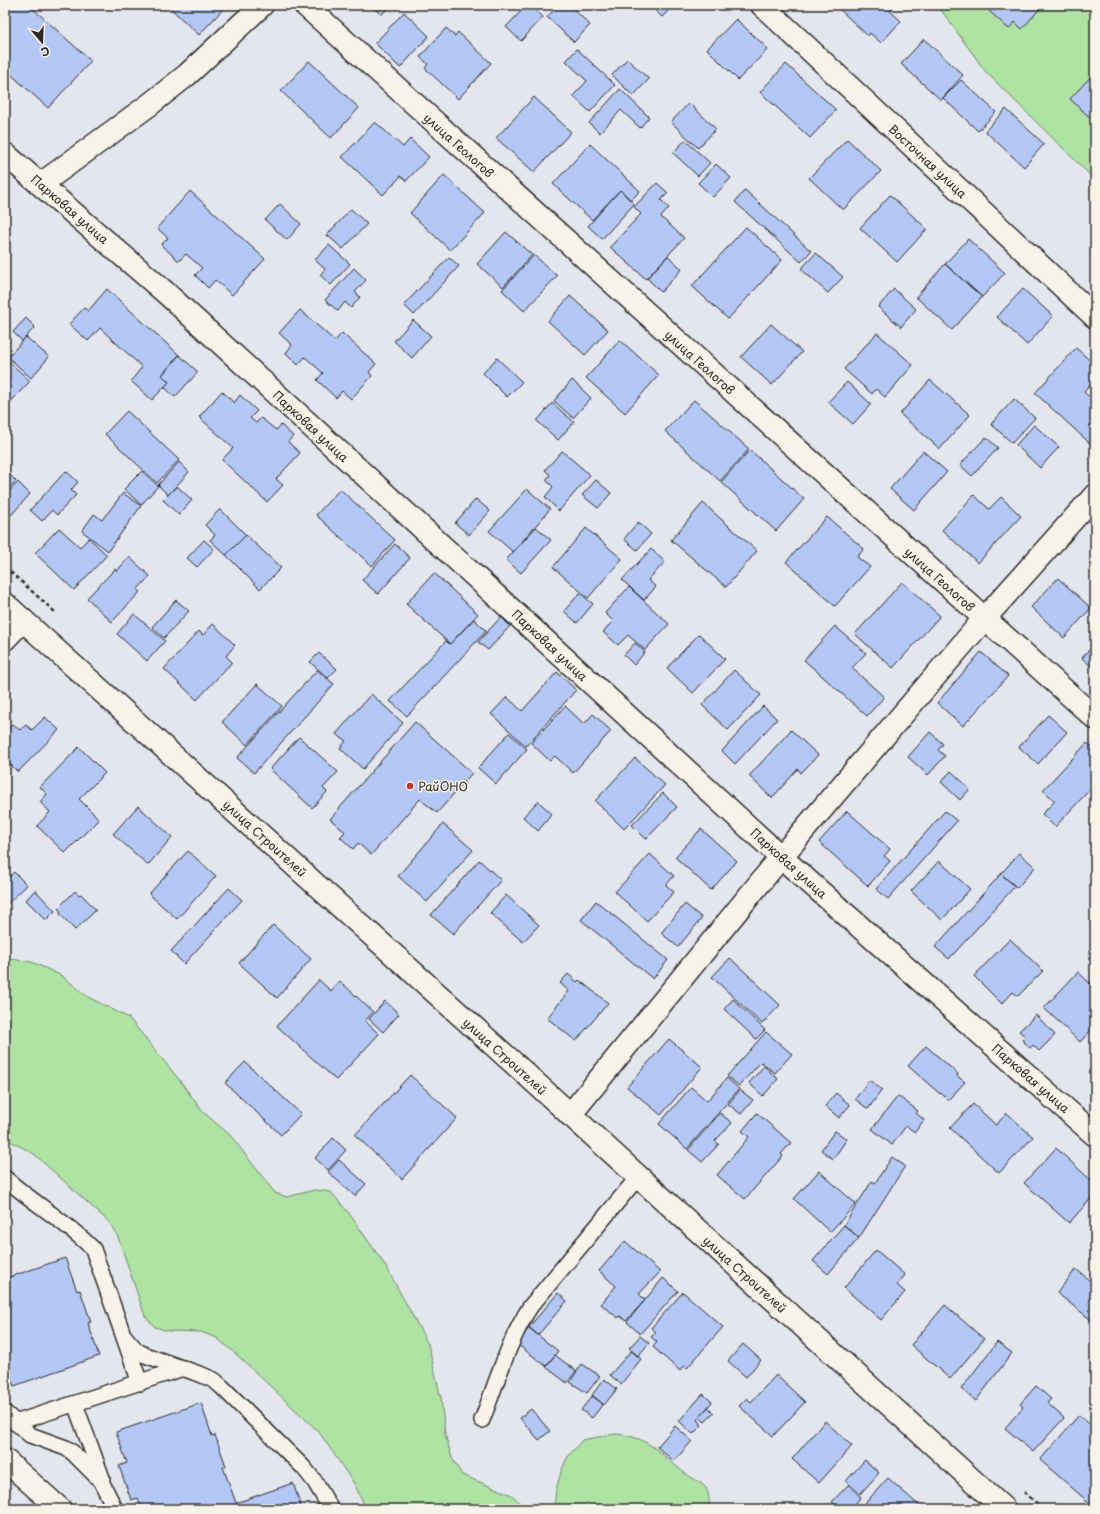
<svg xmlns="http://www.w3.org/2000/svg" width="1100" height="1514" font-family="'Playpen Sans',sans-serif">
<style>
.green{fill:#afe3a4;stroke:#6d8768}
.building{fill:#b3c8f7;stroke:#2b2b2b}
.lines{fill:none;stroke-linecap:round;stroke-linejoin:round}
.service-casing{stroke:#2b2b2b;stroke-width:18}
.minor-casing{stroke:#2b2b2b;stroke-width:25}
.secondary-casing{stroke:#2b2b2b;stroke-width:25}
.path{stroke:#2b2b2b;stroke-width:2.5;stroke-dasharray:4 3;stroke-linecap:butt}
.service{stroke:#f7f3e8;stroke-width:15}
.minor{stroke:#f7f3e8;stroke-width:22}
.secondary{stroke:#f7f3e8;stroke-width:22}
.poi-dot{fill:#c8321e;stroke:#f7f3e8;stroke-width:1.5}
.labels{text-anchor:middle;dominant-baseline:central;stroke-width:3;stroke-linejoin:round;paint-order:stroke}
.street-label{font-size:12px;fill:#2b2b2b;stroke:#f7f3e8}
.poi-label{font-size:12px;fill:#2b2b2b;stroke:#f7f3e8;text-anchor:start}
</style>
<rect width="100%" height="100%" fill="#e3e6ec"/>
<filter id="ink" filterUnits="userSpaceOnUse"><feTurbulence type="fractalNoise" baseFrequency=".025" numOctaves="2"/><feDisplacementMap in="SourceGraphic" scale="8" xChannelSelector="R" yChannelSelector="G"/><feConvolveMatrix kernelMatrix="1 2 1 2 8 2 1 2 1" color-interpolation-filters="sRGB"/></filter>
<g filter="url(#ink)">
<!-- green -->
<path class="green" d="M939 5H1095V180L986 72 941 10Z
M5 957 11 959 32 962 62 976 88 997 129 1018 181 1082 202 1111 231 1136 275 1193 287 1197 314 1190 331 1192 348 1212 385 1265 428 1344 441 1398 445 1434 452 1458 462 1475 512 1495 526 1509H366L355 1485 319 1432 236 1354 217 1338 201 1332 168 1331 155 1327 145 1316 118 1237 109 1222 34 1154 5 1138Z
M615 1434C649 1436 661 1455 686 1474 693 1479 700 1481 706 1488 709 1494 710 1503 709 1509H555C553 1496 560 1473 566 1460 570 1453 577 1447 582 1440Z"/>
<!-- building -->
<path class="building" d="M5 5H29L91 61 48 108 5 69Z
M167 5H227L199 35Z
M371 5H391L381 15Z
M527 5H530L543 17 521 41 506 27Z
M559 5H569L590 25 574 42 547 17Z
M649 5H674L662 17Z
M835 5H891L894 7 890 11 901 21 881 43 870 33 868 36Z
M994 5H1043L1022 29 1015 22 1009 29 989 11Z
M404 12 429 36 400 68 375 43Z
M736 19 768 49 738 80 707 49Z
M446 28 455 36 458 32 491 63 458 99 425 68 428 64 420 57Z
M924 39 963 75 941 100 901 64Z
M577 49 615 85 590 112 573 96 587 81 566 61Z
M627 59 649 79 633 96 612 75Z
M309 61 359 108 331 138 281 91Z
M786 64 836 110 810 138 760 92Z
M1095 72V122L1070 99Z
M961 80 996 112 978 131 943 98Z
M620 89 649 117 640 128 621 110 600 133 589 123Z
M534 97 571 132 534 172 496 138Z
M689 103 716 129 698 148 671 122Z
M1006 109 1044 144 1024 167 985 131Z
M375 122 403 147 410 139 429 157 406 181 401 176 383 195 342 157Z
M847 139 881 171 843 210 809 178Z
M685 140 710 163 698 176 673 153Z
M590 144 640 191 631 200 620 190 592 220 553 184Z
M716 164 731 178 713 197 698 183Z
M444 175 485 213 450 250 410 213Z
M657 183 668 193 661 200 669 208 661 217 684 238 646 279 610 247 641 214 634 207Z
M620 190 634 204 602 239 588 226Z
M745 190 811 251 801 262 735 202Z
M190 191 265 259 232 295 215 280 208 288 195 275 202 268 186 254 179 261 161 245 168 238 157 228Z
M890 195 927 229 897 262 860 228Z
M280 204 301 224 287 240 265 220Z
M351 209 367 224 343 249 327 235Z
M746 227 782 260 728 319 692 286Z
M506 232 532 255 503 287 477 264Z
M968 239 1005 273 982 297 945 264Z
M329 245 350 264 331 285 320 275 325 269 315 260Z
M816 253 843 277 828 293 801 269Z
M534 255 557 276 524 311 502 290Z
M668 256 682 269 661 292 647 278Z
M449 257 459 266 414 315 404 305Z
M945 264 982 297 952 330 916 297Z
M354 268 366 280 355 292 360 297 351 308 345 302 338 311 325 300Z
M107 289 179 355 162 375 169 382 152 400 131 381 142 367 100 328 88 341 69 324 84 308 88 311Z
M894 289 916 309 901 327 878 307Z
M1023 289 1053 316 1027 345 997 317Z
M570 296 608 330 585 355 548 321Z
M300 310 335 341 342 333 376 364 369 372 372 376 351 399 342 391 336 398 317 380 323 373 305 357 298 365 286 353 292 345 279 333Z
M26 318 35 327 22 341 13 332Z
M413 320 431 336 412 358 394 341Z
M771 324 802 352 772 385 741 357Z
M877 333 913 365 885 397 876 389 872 394 844 369Z
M26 337 49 357 31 378 8 357Z
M620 340 659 375 625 413 586 378Z
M1076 348 1095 365V380L1084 392 1095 402V448L1035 393Z
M179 355 198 372 175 397 164 387 169 382 162 375Z
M5 358 30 381 5 408Z
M497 358 522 382 507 397 483 373Z
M572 380 591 398 573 418 554 401Z
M930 380 970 415 940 449 900 414Z
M847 382 871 404 853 424 828 402Z
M222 391 234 403 240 395 257 411 250 418 256 423 261 418 276 430 281 425 293 436 288 442 300 453 276 479 283 485 267 502 222 460 233 448 199 417Z
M1014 399 1035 418 1012 443 991 424Z
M694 400 749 449 720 481 665 431Z
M552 403 574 422 558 440 537 421Z
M127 411 179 460 157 483 105 434Z
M1034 425 1059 447 1040 468 1016 445Z
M986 437 998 448 972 476 960 465Z
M750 450 804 499 776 531 721 482Z
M562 451 590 475 559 511 545 497 553 487 546 480 550 475 545 470Z
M923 451 947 472 914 510 890 489Z
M179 462 189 472 168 495 158 485Z
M5 470 16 481 5 493Z
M66 471 78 482 71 490 76 495 57 515 52 510 42 521 30 510Z
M142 471 158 486 141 505 124 489Z
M596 480 611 493 598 508 582 495Z
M18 482 30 494 5 522V496Z
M177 486 192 500 179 515 163 500Z
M340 489 395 540 372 566 316 515Z
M527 489 550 509 513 552 489 531Z
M123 493 141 506 108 551 82 531 94 514 102 520Z
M974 495 989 509 1001 497 1021 516 978 563 942 530Z
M476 499 490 511 469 535 455 523Z
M703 503 757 551 726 587 671 540Z
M220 509 246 535 226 555 210 540 215 535 205 525Z
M827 517 864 549 857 557 870 567 835 606 786 562Z
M638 522 651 534 637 550 624 539Z
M536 527 551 540 521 573 506 560Z
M59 528 80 547 89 538 107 555 74 590 35 553Z
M586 528 622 559 588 598 553 567Z
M246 535 281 568 260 589 226 555Z
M204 540 214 549 197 567 187 558Z
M395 544 410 558 378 594 362 580Z
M651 549 665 562 648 580 656 587 644 600 622 580Z
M129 557 150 576 137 590 140 592 112 622 87 598 115 569 117 571Z
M434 573 478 614 450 644 406 604Z
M1058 578 1091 608 1064 638 1031 607Z
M902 582 940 616 893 668 855 634Z
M629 587 669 624 645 650 628 635 618 645 603 632 613 621 605 613Z
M580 593 593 604 577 623 564 611Z
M176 600 189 611 164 638 152 627Z
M134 614 165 641 147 661 117 634Z
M501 617 510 626 488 650 478 642Z
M474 619 486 631 407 716 390 701 446 641 450 644Z
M213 624 235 645 226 656 232 662 197 700 164 669 199 631 203 635Z
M835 626 866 653 852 668 884 697 867 716 804 660Z
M699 634 725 659 693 693 667 668Z
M635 643 645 652 634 665 624 655Z
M1095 643V670L1082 658Z
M981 652 1008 676 963 726 937 703Z
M319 653 337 669 328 678 310 662Z
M317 670 334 684 254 773 237 758Z
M734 670 761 695 728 730 702 705Z
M557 672 576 690 526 746 491 714 507 697 522 711Z
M257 684 282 706 247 745 222 722Z
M371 694 403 723 363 769 340 748 346 741 336 734Z
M565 706 584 724 593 714 611 731 573 773 555 756 550 761 531 743Z
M763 706 777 719 735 764 722 751Z
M1048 715 1067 732 1038 764 1019 747Z
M45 717 59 730 18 772 5 759V732L13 724 20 730 26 725 32 730Z
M415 722 472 773 437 813 420 799 371 855 358 843 353 849 340 837 345 832 330 819Z
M791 730 818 755 801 773 798 769 772 798 749 776Z
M930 732 943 744 938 750 945 756 928 775 908 757Z
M509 733 527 749 496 784 478 768Z
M299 737 338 772 323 788 327 792 312 808 270 769Z
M1087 743 1095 750V784L1055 827 1042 814 1055 801 1043 790Z
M79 747 105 773 79 799 99 819 65 853 37 826 50 812 40 802 47 794 40 787Z
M635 758 665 785 624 829 595 801Z
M951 771 970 789 960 800 941 782Z
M663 793 677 807 646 839 632 825Z
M538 801 552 814 538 831 523 817Z
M138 806 172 837 148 865 113 834Z
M847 811 890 849 884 856 890 861 868 886 819 842Z
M945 811 957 821 888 899 876 889Z
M443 824 473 850 427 902 398 876Z
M701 829 737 861 711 890 675 857Z
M188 851 216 876 177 919 149 894Z
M1019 853 1035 867 1017 888 1001 874Z
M650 854 674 876 666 885 674 892 647 921 615 892Z
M479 860 501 880 453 934 431 915Z
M939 861 970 889 942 920 911 891Z
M14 872 27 885 5 906V881Z
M1001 874 1015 886 949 959 935 947Z
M229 888 242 900 184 964 171 951Z
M35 890 55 911 46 920 26 900Z
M75 891 79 895 81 894 96 910 75 930 60 914 61 912 58 908Z
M506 895 539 925 523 942 490 913Z
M596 901 668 960 653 979 581 920Z
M685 904 702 918 678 947 661 933Z
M273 925 311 959 277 998 239 963Z
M1010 939 1043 971 1018 996 1013 992 1002 1004 974 976Z
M730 958 780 1005 762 1024 712 977Z
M1078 972 1095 988V1026L1080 1042 1044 1008Z
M568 974 577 982 579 980 608 1003 576 1041 547 1018 569 991 560 983Z
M1095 977V988L1090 983Z
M319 980 331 991 340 981 373 1012 365 1021 379 1034 336 1080 277 1026Z
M733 999 765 1030 756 1039 724 1009Z
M385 1001 399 1014 383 1032 369 1019Z
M1036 1015 1055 1035 1039 1051 1033 1045 1030 1048 1022 1040 1026 1037 1019 1031Z
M766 1032 792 1054 775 1073 761 1062 739 1086 727 1076Z
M669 1039 702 1067 661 1115 627 1087Z
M926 1046 958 1074 957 1076 965 1082 948 1100 941 1093 940 1094 908 1066Z
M245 1062 301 1114 281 1135 225 1083Z
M764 1066 778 1079 763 1096 749 1083Z
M410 1075 457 1118 402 1179 355 1135Z
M727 1078 739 1089 687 1149 659 1124 691 1087 707 1101Z
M869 1080 882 1090 868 1109 855 1099Z
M1095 1082V1092L1090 1087Z
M740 1090 753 1100 741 1114 728 1104Z
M836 1093 850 1105 839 1118 825 1106Z
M898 1096 918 1111 916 1113 924 1120 915 1132 906 1126 892 1145 872 1129Z
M973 1104 996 1125 1007 1113 1033 1137 999 1173 950 1128Z
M720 1113 732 1123 715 1141 719 1144 702 1162 688 1150Z
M757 1113 791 1143 781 1154 783 1156 745 1199 717 1175 749 1137 742 1131Z
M835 1131 847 1139 833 1159 821 1150Z
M333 1138 346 1150 328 1170 315 1158Z
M1056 1148 1095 1184V1194L1069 1223 1024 1183Z
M892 1157 905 1166 859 1238 844 1225 872 1181 875 1183Z
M339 1160 366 1184 355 1196 328 1172Z
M819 1171 856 1204 830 1232 794 1199Z
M844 1225 859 1238 828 1274 813 1261Z
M625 1241 660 1272 639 1294 645 1300 626 1321 620 1316 618 1318 601 1304 616 1286 599 1271Z
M876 1250 905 1275 897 1285 905 1292 881 1320 844 1288Z
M65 1258 77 1291 80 1290 91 1322 88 1323 99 1356 14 1386 5 1361V1271L7 1278Z
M1076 1269 1095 1285V1323L1057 1293Z
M663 1278 678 1291 640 1334 627 1322Z
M683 1292 723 1327 687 1368 684 1366 680 1371 653 1347 657 1342 651 1337 656 1332 651 1328Z
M558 1293 567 1301 538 1335 529 1327Z
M945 1305 984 1339 950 1379 911 1345Z
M529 1328 558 1351 546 1366 517 1344Z
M640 1336 649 1343 638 1356 629 1348Z
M997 1342 1012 1353 976 1401 961 1389Z
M743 1344 761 1360 746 1377 728 1361Z
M631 1351 641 1359 621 1384 610 1375Z
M555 1355 576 1371 567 1383 546 1367Z
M582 1364 600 1376 587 1393 570 1382Z
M776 1375 805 1402 773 1436 739 1406 747 1398 751 1402Z
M604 1379 617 1389 604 1405 592 1395Z
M1036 1386 1051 1399 1047 1403 1064 1418 1033 1452 1005 1428 1023 1407 1020 1404Z
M703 1394 712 1402 697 1420 702 1425 693 1434 679 1421Z
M592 1396 603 1404 592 1418 581 1410Z
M201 1403 212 1436 215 1435 226 1466 223 1467 236 1503 293 1483 302 1509H142L138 1498 131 1500 119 1466 127 1463 116 1432Z
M708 1407 714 1413 705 1422 699 1417Z
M531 1409 550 1431 539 1440 520 1418Z
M1079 1415 1095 1429V1503L1093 1506 1040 1460Z
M825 1421 852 1446 819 1483 792 1459Z
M675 1426 692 1441 674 1461 657 1447Z
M865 1460 879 1473 860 1494 846 1481Z
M888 1478 923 1509H860Z
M848 1485 861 1497 851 1509H840L832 1502Z"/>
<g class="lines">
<defs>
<path id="service" d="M5 1178C33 1203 67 1222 93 1249L140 1383
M124 1336 136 1350 145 1355 202 1375 214 1380 222 1387 304 1468 315 1482 331 1509
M75 1404 102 1478
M5 1413 30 1435 66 1448 72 1452 101 1481 115 1509
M482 1420C497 1382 508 1342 530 1307L638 1177
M15 1423 183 1368"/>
<path id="minor" d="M305 5 1095 718
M762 5 1095 317
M5 154 166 293 781 857 1095 1135
M41 184 149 105 187 75 262 5
M5 639 23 620
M570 1115 781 857 984 619 1095 495
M5 1460 60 1509"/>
<path id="secondary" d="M5 604 508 1058 1004 1509"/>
</defs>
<!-- service casing -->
<use href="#service" class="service-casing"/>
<!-- minor casing -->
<use href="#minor" class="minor-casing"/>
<!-- secondary casing -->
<use href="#secondary" class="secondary-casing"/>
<!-- path -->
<path class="path" d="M5 567 55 612
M1024 1492 1043 1509"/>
<!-- service -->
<use href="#service" class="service"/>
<!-- minor -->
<use href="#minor" class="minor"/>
<!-- secondary -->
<use href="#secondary" class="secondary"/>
</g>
</g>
<!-- markers -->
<circle class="poi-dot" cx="410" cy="786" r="4"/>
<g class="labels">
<!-- street labels -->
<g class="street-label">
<text transform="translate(459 145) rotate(42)">улица Геологов</text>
<text transform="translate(928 161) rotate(43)">Восточная улица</text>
<text transform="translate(70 209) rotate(41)">Парковая улица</text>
<text transform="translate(700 362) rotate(42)">улица Геологов</text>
<text transform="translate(311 426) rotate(43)">Парковая улица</text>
<text transform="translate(940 579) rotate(42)">улица Геологов</text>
<text transform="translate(550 645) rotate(43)">Парковая улица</text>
<text transform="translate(265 838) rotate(42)">улица Строителей</text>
<text transform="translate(789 863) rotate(42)">Парковая улица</text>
<text transform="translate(505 1056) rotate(42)">улица Строителей</text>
<text transform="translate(1031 1078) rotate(41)">Парковая улица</text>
<text transform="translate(745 1274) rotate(42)">улица Строителей</text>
</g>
<!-- poi labels -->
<g class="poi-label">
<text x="418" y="786">РайОНО</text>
</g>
</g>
<!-- margin -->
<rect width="1100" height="1514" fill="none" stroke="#f7f3e8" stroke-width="20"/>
<rect x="10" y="10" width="1080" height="1494" fill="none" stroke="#2b2b2b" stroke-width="1.5" filter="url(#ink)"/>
<!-- north arrow -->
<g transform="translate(42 42) rotate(161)" stroke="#f7f3e8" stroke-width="3" paint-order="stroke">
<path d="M0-3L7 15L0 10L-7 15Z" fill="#2b2b2b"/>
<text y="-6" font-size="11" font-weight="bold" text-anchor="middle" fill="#2b2b2b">С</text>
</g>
</svg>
